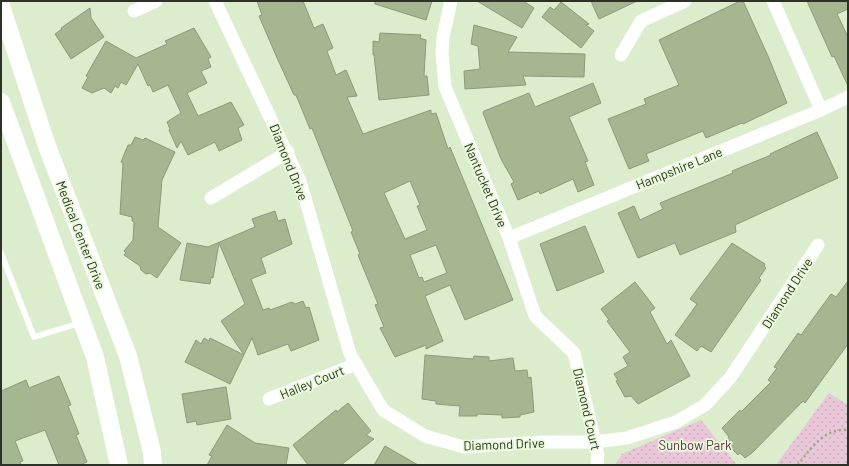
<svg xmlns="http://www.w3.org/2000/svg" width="849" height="466" font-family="Barlow,sans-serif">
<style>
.park{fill:url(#park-dots)}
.building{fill:#a4b791;stroke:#8b9a7c;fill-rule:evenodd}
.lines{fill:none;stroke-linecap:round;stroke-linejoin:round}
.path{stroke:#99a78e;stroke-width:2.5;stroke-dasharray:2 3;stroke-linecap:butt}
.service{stroke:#fff;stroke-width:6}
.minor{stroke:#fff;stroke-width:13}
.secondary{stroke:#fff;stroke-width:18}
.labels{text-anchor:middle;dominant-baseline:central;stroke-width:3.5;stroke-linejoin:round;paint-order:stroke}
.street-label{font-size:13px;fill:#2c3326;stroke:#e9fad9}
.park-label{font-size:13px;fill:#622d4c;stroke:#e9fad9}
</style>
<defs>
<pattern id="park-dots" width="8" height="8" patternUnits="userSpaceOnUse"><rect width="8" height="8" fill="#e9c7d8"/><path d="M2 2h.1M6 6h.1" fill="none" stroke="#c8abb9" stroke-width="1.8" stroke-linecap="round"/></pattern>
</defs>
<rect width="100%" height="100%" fill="#dbedcc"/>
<!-- park -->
<path class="park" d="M829 393 848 405V465H776Z
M701 420 737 465H615L622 454Z"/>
<!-- building -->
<path class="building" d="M257 1H303L314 28 323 24 333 48 327 51 336 75 346 70 357 96 347 97 363 134 431 110V114L436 113 448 149 450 147 513 300 465 320 450 285 425 296 443 341 426 349V345L395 357 380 328 384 327 375 305 378 304 358 255 360 254 351 232 353 231 312 128 310 129 296 95H294L278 60 259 16 262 15ZM410 181 420 205 417 206 427 230 405 239 384 193ZM436 245 447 273 424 282 422 277 419 278 410 255Z
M375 1H432L426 20 375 4Z
M477 1H523L534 8 522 28Z
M591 1H637L599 19Z
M740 1H743L768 56 787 103 743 124 742 123 706 138 703 131 646 154 649 161 629 169 608 119 646 104 644 99 679 85 659 40Z
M807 1H848V9L837 14 848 37V86L834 56 832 57Z
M561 2 589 24 586 25 594 31 581 48 542 17 550 7 554 10Z
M90 8 91 18 104 37 71 59 55 34 62 29 61 28Z
M474 25 517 37 508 52 585 54 584 77 523 76 526 85 465 89 464 71 480 69 478 46 471 44Z
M194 28 211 57 208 59 211 67 201 71 207 83 187 93 198 116 231 102 244 125 238 128 242 140 219 151 215 142 188 155 181 141 177 148 169 130 170 129 167 122 181 113 168 85 153 92 150 85 148 86 138 64 126 85 121 82 118 88 115 86 111 93 104 88 92 93 82 88 88 77 86 76 106 41 136 58 167 44 165 41Z
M380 33 421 35 420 38 426 40 424 76H427L429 95 379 100 374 55H373V41L379 42Z
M593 83 601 103 569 117 588 161 585 162 594 185 578 192 573 179 540 194 539 191 518 200 511 184 514 182 501 159 483 113 484 111 529 93 535 107Z
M817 132 838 178 735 225 736 232 680 255 675 243 638 258 618 213 634 206 640 220 663 209 660 203 733 173 732 171 771 155 770 154Z
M135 137 143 140 145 138 175 152 162 180 158 227 181 243 157 278 150 273 146 274 141 270 140 266 124 255 126 253 124 251 133 240 134 222 132 221V217L120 214 123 163 121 162 128 145H131Z
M275 211 278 221 285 219 292 244 261 258 266 273 251 279 263 310 269 308 270 310 292 302 295 304 303 301 306 308 309 307 319 340 291 351 288 344 258 355 252 338 230 384 185 362 196 340 201 344 204 338 209 341 210 338 244 355 221 321 245 304 219 243 213 278 211 277 210 284 180 280 187 243 208 247 255 227 252 219Z
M585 226 604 272 557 291 540 244Z
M732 243 765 264 764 266 766 268 759 278 761 280 711 352 701 346 697 351 675 335 697 304 690 299Z
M848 281V344L805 403 803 401 752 453 745 458 740 453 738 455 725 442 729 437 722 428 740 410 741 412 771 382 768 380 777 368 774 367 798 333 801 335 831 294 836 297Z
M635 282 655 308 650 312 667 344 671 340 690 376 638 404 631 396 625 397 616 381 618 380 614 374 628 366 623 357 630 352 607 321 609 320 601 309Z
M425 355 473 359 474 356 489 357V361L513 358 515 371 527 370 528 378 531 377 534 412 520 415V417L502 418V415L477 414V416H459L460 406 436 404V401L422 399Z
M59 376 71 405 68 406 79 434 76 435 87 462 80 465H59L45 430 15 441 23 461 20 462 21 465H1V391L26 380 29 388Z
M226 387 231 419 197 425 196 421 187 423 182 394Z
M348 403 371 431 366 435 374 439 341 465H308L293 445 336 410 337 412Z
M227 425 255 443 289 448 286 465H207L212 456 209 455Z
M385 446 418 465H374Z"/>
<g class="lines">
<!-- path -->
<path class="path" d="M798 465C811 448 824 428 848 430"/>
<!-- service -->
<path class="service" d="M1 253 34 337 80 323"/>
<!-- minor -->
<path class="minor" d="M215 1 300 181 350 354 383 410 425 436 464 447 542 442H594L627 438 676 422 705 405 730 378 818 245
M451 1 443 37 442 54 445 87 509 238 535 316 574 353 598 455 597 465
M773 1 821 110
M134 11 156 1
M621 55 641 21 685 1
M211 198 288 152
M509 238 821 110 848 97
M269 399 356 364"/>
<!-- secondary -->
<path class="secondary" d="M1 6 47 146 128 356 152 452 153 465
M1 102 95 357 119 465"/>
</g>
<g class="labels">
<!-- street labels -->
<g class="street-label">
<text transform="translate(289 162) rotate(68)">Diamond Drive</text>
<text transform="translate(679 168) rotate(-22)">Hampshire Lane</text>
<text transform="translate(486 185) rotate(67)">Nantucket Drive</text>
<text transform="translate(81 235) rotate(69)">Medical Center Drive</text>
<text transform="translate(787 293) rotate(-57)">Diamond Drive</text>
<text transform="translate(312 382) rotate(-22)">Halley Court</text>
<text transform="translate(587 409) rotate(77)">Diamond Court</text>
<text transform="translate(504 444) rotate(-2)">Diamond Drive</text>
</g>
<!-- park labels -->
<g class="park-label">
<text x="695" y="445">Sunbow Park</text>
</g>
</g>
<!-- border -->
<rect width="849" height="466" fill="none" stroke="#2c3326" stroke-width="4"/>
</svg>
